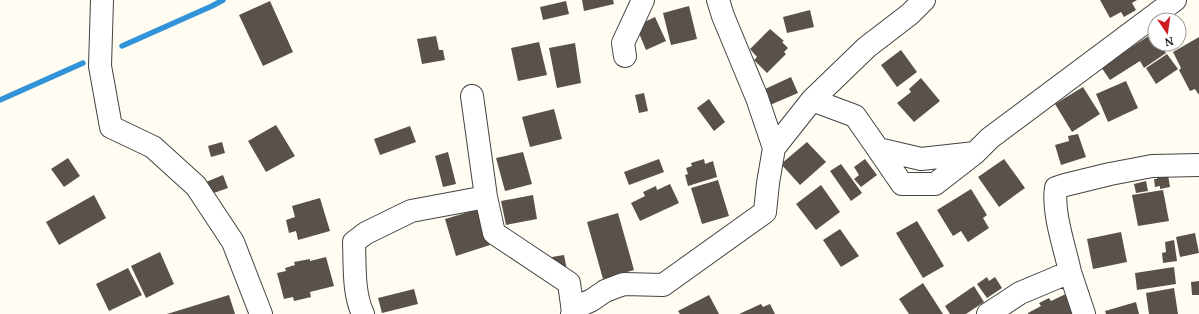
<svg xmlns="http://www.w3.org/2000/svg" width="1199" height="314" font-family="'Noto Serif',serif">
<style>
.lines{fill:none;stroke-linecap:round;stroke-linejoin:round}
.stream{stroke:#3393d8;stroke-width:5.5}
.building{fill:#5a514b}
.street-casing{stroke:#434343;stroke-width:24}
.street{stroke:#fff;stroke-width:22}
</style>
<rect width="100%" height="100%" fill="#fffdf2"/>
<g class="lines">
<!-- stream -->
<path class="stream" d="M122 46 212 6 223 0
M0 100 83 63"/>
</g>
<!-- building -->
<path class="building" d="M582 0H613L614 4 584 11Z
M1100 0H1137L1132 3 1136 10 1124 17 1121 12 1110 18Z
M270 1 293 52 263 66 239 15Z
M566 1 569 14 543 20 540 7Z
M689 6 697 39 671 45 663 13Z
M810 10 814 27 787 33 783 17Z
M655 17 666 41 646 50 636 26Z
M770 29 784 41 782 42 788 48 784 52 786 54 767 73 754 60 757 57 750 49Z
M1153 33 1155 36V44H1160L1166 53 1144 68 1140 61 1110 80 1101 67Z
M436 36 439 50H443L445 60 422 64 417 39Z
M1199 37V95L1195 89 1190 91 1179 70 1181 68 1173 52Z
M539 42 547 75 518 81 511 48Z
M575 43 581 83 557 88 549 48Z
M901 50 917 72 897 87 881 65Z
M1167 54 1178 69 1156 84 1146 68Z
M791 77 798 93 770 105 763 90Z
M921 78 940 101 914 122 897 103 911 92 909 89Z
M1126 81 1138 108 1108 122 1096 94Z
M1083 87 1100 114 1072 132 1055 104Z
M644 93 648 111 639 113 635 95Z
M709 99 725 122 714 131 697 108Z
M554 109 562 139 530 147 522 117Z
M276 125 295 156 266 172 248 141Z
M410 126 416 142 380 155 374 139Z
M1078 134 1086 157 1061 165 1055 145 1069 141 1068 136Z
M222 142 225 153 211 157 208 146Z
M807 142 826 162 800 185 781 164Z
M448 152 456 184 443 187 435 156Z
M523 152 532 184 505 191 496 158Z
M68 158 80 176 64 187 51 169Z
M659 159 664 172 629 185 624 172Z
M704 159 705 164 713 161 717 177 688 186 685 175 688 174 686 168 692 166 691 163Z
M865 159 877 175 861 187 854 179 859 175 854 167Z
M1004 159 1025 188 999 207 978 177Z
M841 164 862 193 851 201 830 171Z
M223 175 228 188 211 194 206 182Z
M1168 175 1170 187 1160 189V186L1155 187 1154 179H1157V176Z
M718 180 729 216 702 224 691 188Z
M1146 181 1148 191 1136 193 1134 184Z
M670 184 679 203 640 221 631 203 645 196 643 192 656 186 657 190Z
M821 185 840 212 816 230 796 204Z
M971 189 987 215 983 218 989 228 968 242 961 231 953 236 937 210Z
M1163 190 1169 221 1138 226 1132 195Z
M94 195 106 218 59 245 46 222Z
M533 195 537 219 506 225 501 201Z
M320 198 330 231 298 240 296 231 289 233 286 220 295 217 292 206Z
M479 209 490 245 456 256 445 219Z
M618 213 634 270 603 279 587 222Z
M917 221 944 266 923 278 896 233Z
M840 229 859 256 841 267 823 240Z
M1121 232 1127 262 1093 269 1087 239Z
M1195 233 1199 253 1180 257 1176 237Z
M1174 240 1177 261 1163 263 1162 253 1166 252 1165 242Z
M160 252 174 284 146 298 131 266Z
M564 255 567 270 555 273 552 257Z
M326 257 334 286 310 292 311 297 294 301 293 297 284 299 277 273 286 271 285 268 295 265 294 262 310 259V261Z
M1174 267 1176 284 1137 290 1135 273Z
M128 268 142 295 109 311 96 284Z
M987 277 989 281 995 277 1002 288 987 298 977 284Z
M1199 281V295H1192L1191 282Z
M923 283 943 314H909L899 299Z
M974 286 984 302 966 314H950L945 306Z
M1174 288 1178 314H1149L1146 293Z
M414 289 418 304 382 313 378 298Z
M1068 293 1078 314H1028V313L1041 306 1039 303 1049 298 1051 301Z
M229 295 235 314H167Z
M709 295 719 314H680L678 311Z
M1136 302 1139 314H1106L1105 311Z
M761 304 763 307 770 304 775 314H739Z"/>
<g class="lines">
<defs>
<path id="street" d="M102 0 100 66 111 127 153 147 196 186 233 242 261 314
M718 0 723 16 757 98 774 148
M625 56 623 43 643 0
M472 96 486 197 494 233 569 283 573 312
M812 100 855 116 878 149 921 159 975 153
M878 149 902 184H935L975 153 990 138 1175 0
M1070 272C1065 248 1052 212 1056 188L1065 185 1110 174 1152 166 1199 165
M363 314C353 293 355 265 354 242L366 233 411 211 486 197
M572 314 573 312 581 305 592 300 605 291 618 286 624 284 663 285 765 212 768 183 774 148 812 100 867 47 910 14 924 0
M988 314 1020 293 1070 272 1084 314"/>
</defs>
<!-- street casing -->
<use href="#street" class="street-casing"/>
<!-- street -->
<use href="#street" class="street"/>
</g>
<!-- north arrow -->
<g transform="translate(1167 32) rotate(167)"><circle r="19" fill="#ffffff" stroke="#9f9f9f"/>
<path d="M0-3L7 15L0 10L-7 15Z" fill="#cd1b1f"/>
<text y="-6" font-size="11" font-weight="bold" text-anchor="middle" fill="#101010">N</text>
</g>
</svg>
